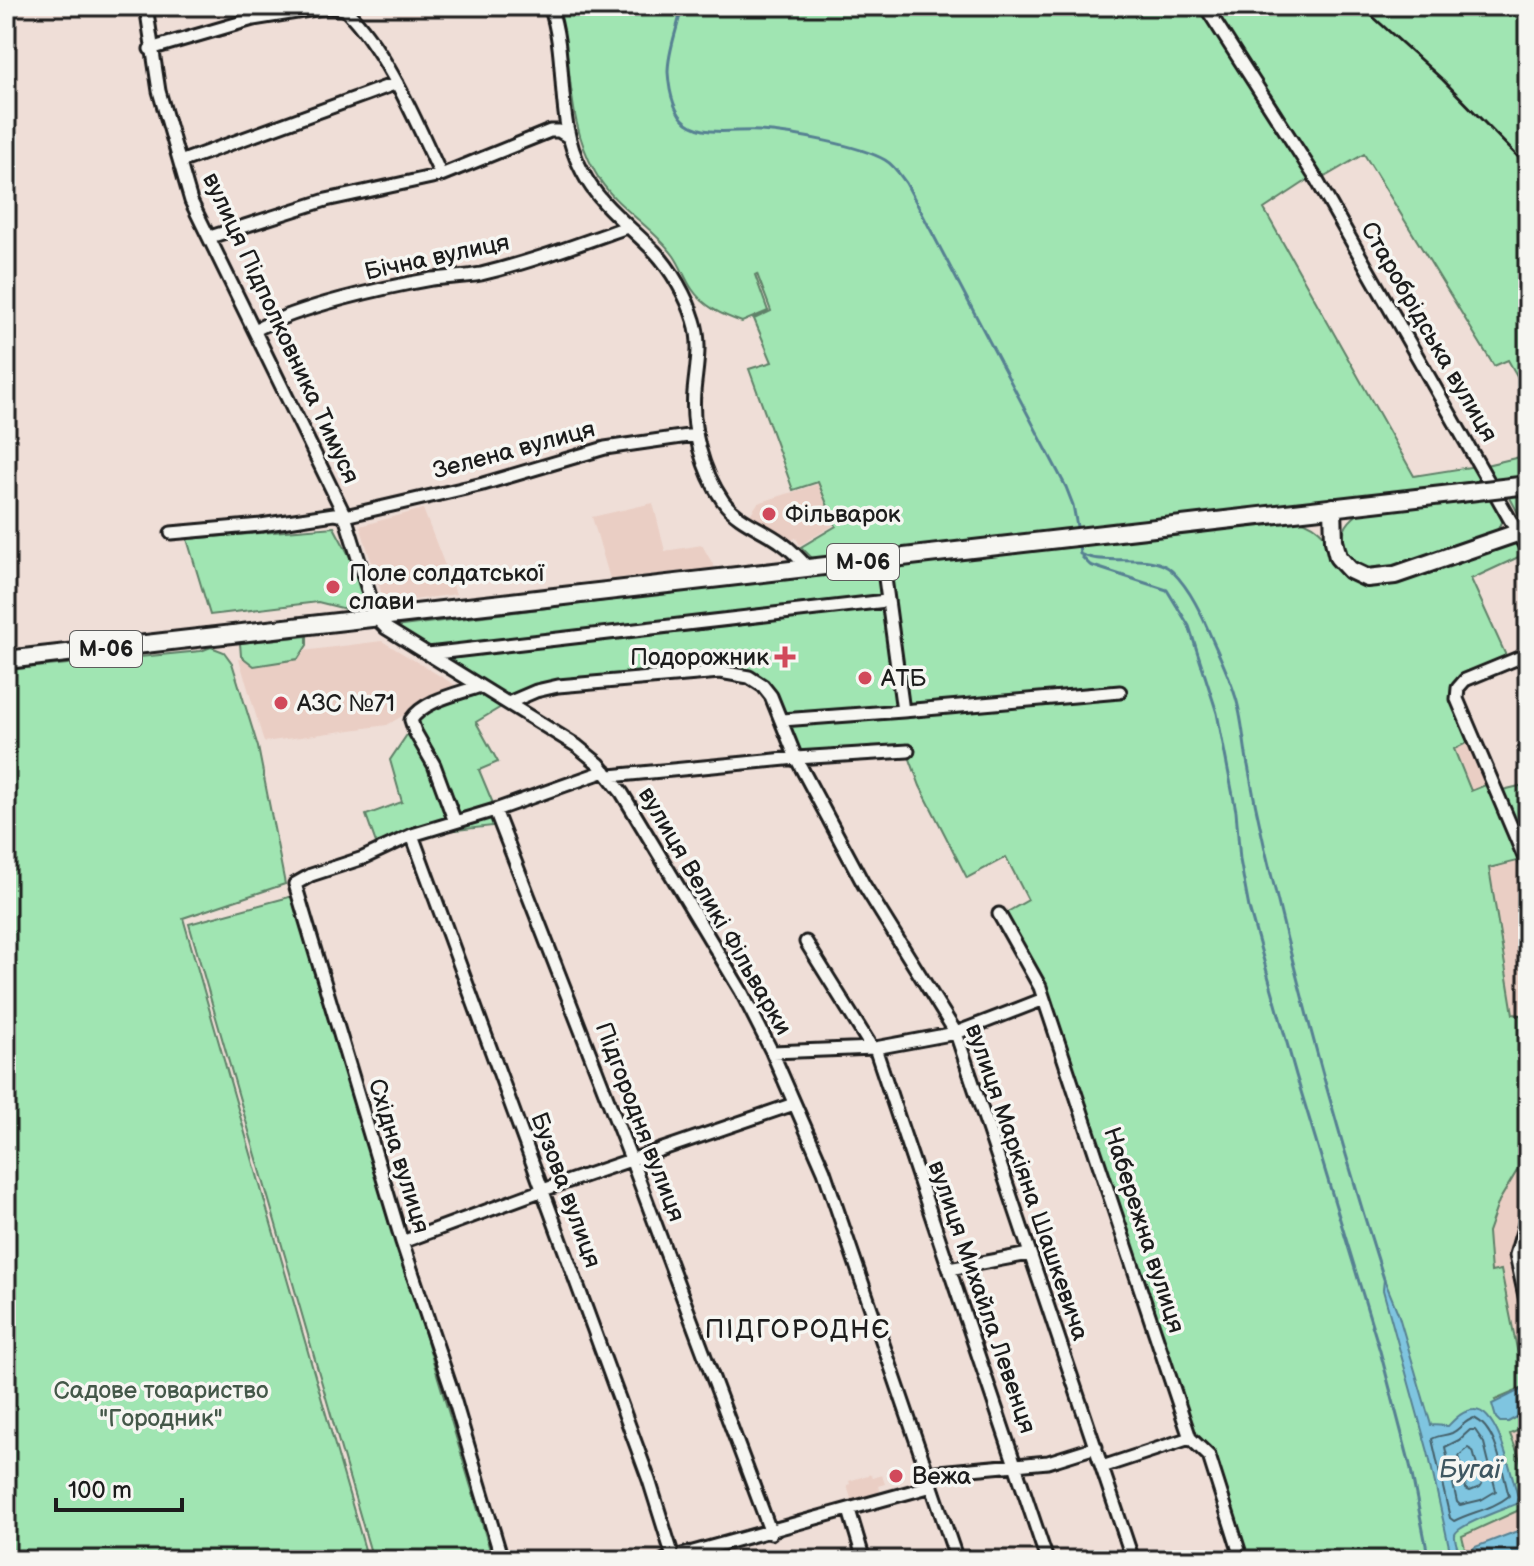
<svg xmlns="http://www.w3.org/2000/svg" width="1534" height="1566" font-family="'Balsamiq Sans',sans-serif">
<style>
.built{fill:#eacec4}
.green{fill:#a0e5b2;stroke:#5e8067;stroke-width:2}
.water{fill:#7fc5e0;stroke:#578192;stroke-width:2}
.lines{fill:none;stroke-linecap:round;stroke-linejoin:round}
.shore{stroke:#44606a;stroke-width:2}
.stream{stroke:#578192;stroke-width:3}
.minor-casing{stroke:#1c1c1c;stroke-width:17}
.highway-casing{stroke:#1c1c1c;stroke-width:22}
.minor{stroke:#f6f6f2;stroke-width:11}
.highway{stroke:#f6f6f2;stroke-width:16}
.rail{stroke:#1c1c1c;stroke-width:3}
.highway-bridge-casing{stroke:#1c1c1c;stroke-width:22;stroke-linecap:butt}
.highway-bridge{stroke:#f6f6f2;stroke-width:16}
.poi-dot{fill:#d1495b;stroke:#f6f6f2;stroke-width:3}
.labels{text-anchor:middle;dominant-baseline:central;stroke-width:7;stroke-linejoin:round;paint-order:stroke}
.shield{fill:#f6f6f2;stroke:#5d5d5c;stroke-width:2}
.shield-label{font-size:22px;font-weight:bold;fill:#1c1c1c}
.street-label{font-size:24px;fill:#1c1c1c;stroke:#f6f6f2}
.poi-label{font-size:24px;fill:#1c1c1c;stroke:#f6f6f2;text-anchor:start}
.park-label{font-size:24px;fill:#445849;stroke:#f6f6f2}
.neighbourhood-label{font-size:26px;letter-spacing:2px;fill:#1c1c1c;stroke:#f6f6f2}
.water-label{font-size:26px;font-style:italic;fill:#3f5761;stroke:#f6f6f2}
</style>
<rect width="100%" height="100%" fill="#efded7"/>
<filter id="ink" filterUnits="userSpaceOnUse"><feTurbulence type="fractalNoise" baseFrequency=".0125" numOctaves="2"/><feDisplacementMap in="SourceGraphic" scale="16" xChannelSelector="R" yChannelSelector="G"/><feConvolveMatrix kernelMatrix="1 2 1 2 8 2 1 2 1" color-interpolation-filters="sRGB"/></filter>
<g filter="url(#ink)">
<!-- built -->
<path class="built" d="M818 484 834 525 800 545 796 538 789 541 745 522 758 503Z
M653 503 665 551 702 545 715 568 610 579 592 517Z
M423 509 456 594 385 604 360 526Z
M382 641 455 685 387 725 264 742 239 659Z
M1475 739 1493 782 1471 792 1454 749Z
M1525 859 1528 867V1016L1513 1015 1489 868Z
M1528 1139V1214L1516 1255 1528 1310V1352L1518 1354 1501 1271 1491 1272 1488 1232 1499 1201 1521 1164Z
M1528 1426V1479L1510 1433Z
M871 1474 872 1478 882 1475 885 1484 878 1486 880 1493 852 1502 847 1485 850 1484 849 1481Z
M1528 1506V1560H1468L1461 1536Z"/>
<!-- green -->
<path class="green" d="M557 6H1528V395L1508 360 1494 366 1364 154 1321 179 1311 178 1264 209 1414 476 1476 466 1485 485 814 560 801 547 836 526 818 482 793 490 749 369 772 362 754 319 771 311 757 274 755 275 768 311 742 322C722 315 704 307 692 289 685 279 681 266 674 256 652 225 614 207 595 172 564 116 575 63 557 6Z
M1528 455V480L1497 482 1486 465Z
M1528 493V521L1523 522 1509 496Z
M1490 497 1502 520 1496 534 1393 571 1363 572 1342 550C1342 533 1344 524 1358 514Z
M1299 520C1326 526 1338 556 1353 578L1516 542 1525 554 1471 579 1508 660 1458 688 1475 739 1454 749 1471 791 1493 782 1498 791 1528 784V865L1525 859 1489 868 1513 1014 1528 1016V1139L1521 1164 1499 1201 1488 1232 1491 1272 1501 1270 1518 1354 1528 1352V1386L1495 1400 1508 1422 1528 1411V1426L1510 1434 1528 1479V1506L1462 1536 1468 1560H1246L1214 1454 1193 1436 1049 997 1002 915 1028 900 1006 857 967 878 920 786 907 751 796 758 771 696 736 673 558 686 508 703 476 722 498 762 479 770 502 825 412 835 410 831 376 843 366 815 402 802 390 760 425 708 469 681 386 628 889 566Z
M334 527C345 550 373 588 358 612L318 602 210 615 187 539Z
M307 636V645L298 659 254 666 241 656 240 643Z
M211 647 224 652 232 663 258 747 285 884 183 918 368 1560H6V670L201 651Z
M293 896 493 1560H373L189 924Z"/>
<!-- water -->
<path class="water" d="M1384 1279 1398 1313 1431 1425 1448 1426C1455 1419 1463 1410 1474 1410 1499 1409 1512 1478 1518 1497L1516 1504C1504 1509 1455 1526 1455 1535 1454 1542 1460 1553 1462 1560H1452L1428 1452 1383 1290Z
M1528 1386V1411L1508 1422H1500L1496 1418 1492 1404Z
M1528 1527V1560H1473L1472 1550 1475 1547Z"/>
<g class="lines">
<!-- shore -->
<path class="shore" d="M1474 1418C1498 1429 1502 1473 1509 1496 1493 1509 1471 1512 1454 1521L1450 1518 1432 1439C1438 1435 1445 1436 1452 1433 1460 1429 1464 1421 1474 1418Z
M1470 1430H1475L1484 1443 1496 1491 1481 1500 1460 1505 1457 1502 1445 1447 1459 1440Z
M1468 1448 1473 1451 1482 1484 1480 1487 1470 1491 1466 1489 1459 1456Z"/>
<!-- stream -->
<path class="stream" d="M682 6C678 28 668 50 668 72 669 89 673 112 687 123 706 137 738 129 760 131 790 133 859 145 885 160 894 165 900 175 906 183L1066 487 1073 505 1078 532
M1079 544 1080 554C1107 567 1152 551 1172 571 1191 590 1202 615 1212 639 1220 657 1229 676 1235 695 1242 715 1243 738 1247 760 1252 789 1258 819 1265 849 1299 993 1339 1138 1384 1279
M1082 557 1090 565 1167 590 1189 626 1217 713 1236 811 1240 860 1249 908 1296 1075 1380 1351 1410 1465 1429 1560"/>
<defs>
<path id="minor" d="M146 6 159 91 191 201 345 516 377 619 386 628 577 746 599 764 622 793 741 991 772 1052 824 1171 957 1560
M550 6C569 61 554 119 582 171 599 205 629 225 655 252 671 269 687 297 694 320 702 344 696 368 694 392 691 428 702 471 723 501 738 522 762 528 782 543 792 550 800 559 808 568
M1205 6 1315 177 1528 551
M150 49 253 19 328 7 345 9C387 51 416 122 441 175
M180 162 397 83
M210 237 326 200 441 175 550 131H559L567 136
M255 330C301 306 381 288 432 279 448 277 465 277 481 274 531 262 579 244 627 227
M171 533 261 525 334 514 345 516 483 484 605 448 695 435
M882 556 903 711 1120 692
M428 654 886 601
M1528 654 1465 680 1458 688 1457 699 1528 866
M508 703 536 691 558 686 720 672 749 677 763 686 771 696 796 758 864 885 956 1033 1133 1560
M782 720 903 711
M610 776 796 758 908 751
M495 810 631 1159 771 1533
M455 822 434 765 415 732 411 720C424 700 458 694 480 686
M412 835 649 1480 674 1560
M999 914 1040 987 1190 1438 1209 1456 1242 1560
M806 942 872 1048
M875 1048 1047 1560
M772 1052 875 1048 956 1033 1044 999
M1528 1214 1516 1255 1528 1310
M402 1242 543 1190 794 1104
M949 1269 1029 1254
M1102 1467 1190 1438
M927 1473 1048 1462 1096 1447
M849 1510 864 1560
M502 1560 450 1385 402 1242 295 884 311 875 363 858 412 835 495 810 605 771
M664 1560 932 1486"/>
<path id="highway" d="M1333 507 1334 541 1338 557 1350 570 1367 578 1395 575 1517 533
M6 660 1460 493"/>
</defs>
<!-- minor casing -->
<use href="#minor" class="minor-casing"/>
<!-- highway casing -->
<use href="#highway" class="highway-casing"/>
<!-- minor -->
<use href="#minor" class="minor"/>
<!-- highway -->
<use href="#highway" class="highway"/>
<!-- rail -->
<path class="rail" d="M1361 6 1443 80 1528 167"/>
<defs>
<path id="highway-bridge" d="M1460 493 1528 485"/>
</defs>
<!-- highway-bridge casing -->
<use href="#highway-bridge" class="highway-bridge-casing"/>
<!-- highway-bridge -->
<use href="#highway-bridge" class="highway-bridge"/>
</g>
</g>
<!-- markers -->
<g class="poi-dot">
<circle cx="769" cy="514" r="8"/>
<circle cx="333" cy="587" r="8"/>
<path d="M781 645h8v8h8v8h-8v8h-8v-8h-8v-8h8z"/>
<circle cx="865" cy="678" r="8"/>
<circle cx="281" cy="703" r="8"/>
<circle cx="896" cy="1476" r="8"/>
</g>
<g class="labels">
<!-- shield labels -->
<g class="shield">
<rect x="827" y="544" width="72" height="36" rx="6"/>
<rect x="70" y="631" width="72" height="36" rx="6"/>
</g>
<g class="shield-label">
<text x="863" y="562">М-06</text>
<text x="106" y="649">М-06</text>
</g>
<!-- street labels -->
<g class="street-label">
<text transform="translate(437 257) rotate(-12)">Бічна вулиця</text>
<text transform="translate(281 328) rotate(65)">вулиця Підполковника Тимуся</text>
<text transform="translate(1429 332) rotate(60)">Старобрідська вулиця</text>
<text transform="translate(514 450) rotate(-15)">Зелена вулиця</text>
<text transform="translate(715 911) rotate(60)">вулиця Великі Фільварки</text>
<text transform="translate(640 1122) rotate(69)">Підгородня вулиця</text>
<text transform="translate(399 1156) rotate(73)">Східна вулиця</text>
<text transform="translate(1027 1182) rotate(71)">вулиця Маркіяна Шашкевича</text>
<text transform="translate(566 1190) rotate(70)">Бузова вулиця</text>
<text transform="translate(1144 1230) rotate(72)">Набережна вулиця</text>
<text transform="translate(982 1297) rotate(71)">вулиця Михайла Левенця</text>
</g>
<!-- poi labels -->
<g class="poi-label">
<text x="785" y="514">Фільварок</text>
<text x="349" y="573">Поле солдатської<tspan x="349" dy="28">слави</tspan></text>
<text x="769" y="657" text-anchor="end">Подорожник</text>
<text x="881" y="678">АТБ</text>
<text x="297" y="703">АЗС №71</text>
<text x="912" y="1476">Вежа</text>
</g>
<!-- park labels -->
<g class="park-label">
<text x="161" y="1390">Садове товариство<tspan x="161" dy="28">"Городник"</tspan></text>
</g>
<!-- neighbourhood labels -->
<g class="neighbourhood-label">
<text x="798" y="1330">ПІДГОРОДНЄ</text>
</g>
<!-- water labels -->
<g class="water-label">
<text x="1470" y="1470">Бугаї</text>
</g>
</g>
<!-- margin -->
<rect width="1534" height="1566" fill="none" stroke="#f6f6f2" stroke-width="32"/>
<rect x="16" y="16" width="1502" height="1534" fill="none" stroke="#1c1c1c" stroke-width="3" filter="url(#ink)"/>
<!-- scale -->
<path d="M56 1498v12h126v-12" fill="none" stroke="#1c1c1c" stroke-width="4"/>
<text x="68" y="1498" font-size="24" fill="#1c1c1c" stroke="#f6f6f2" stroke-width="6" paint-order="stroke">100 m</text>
</svg>
